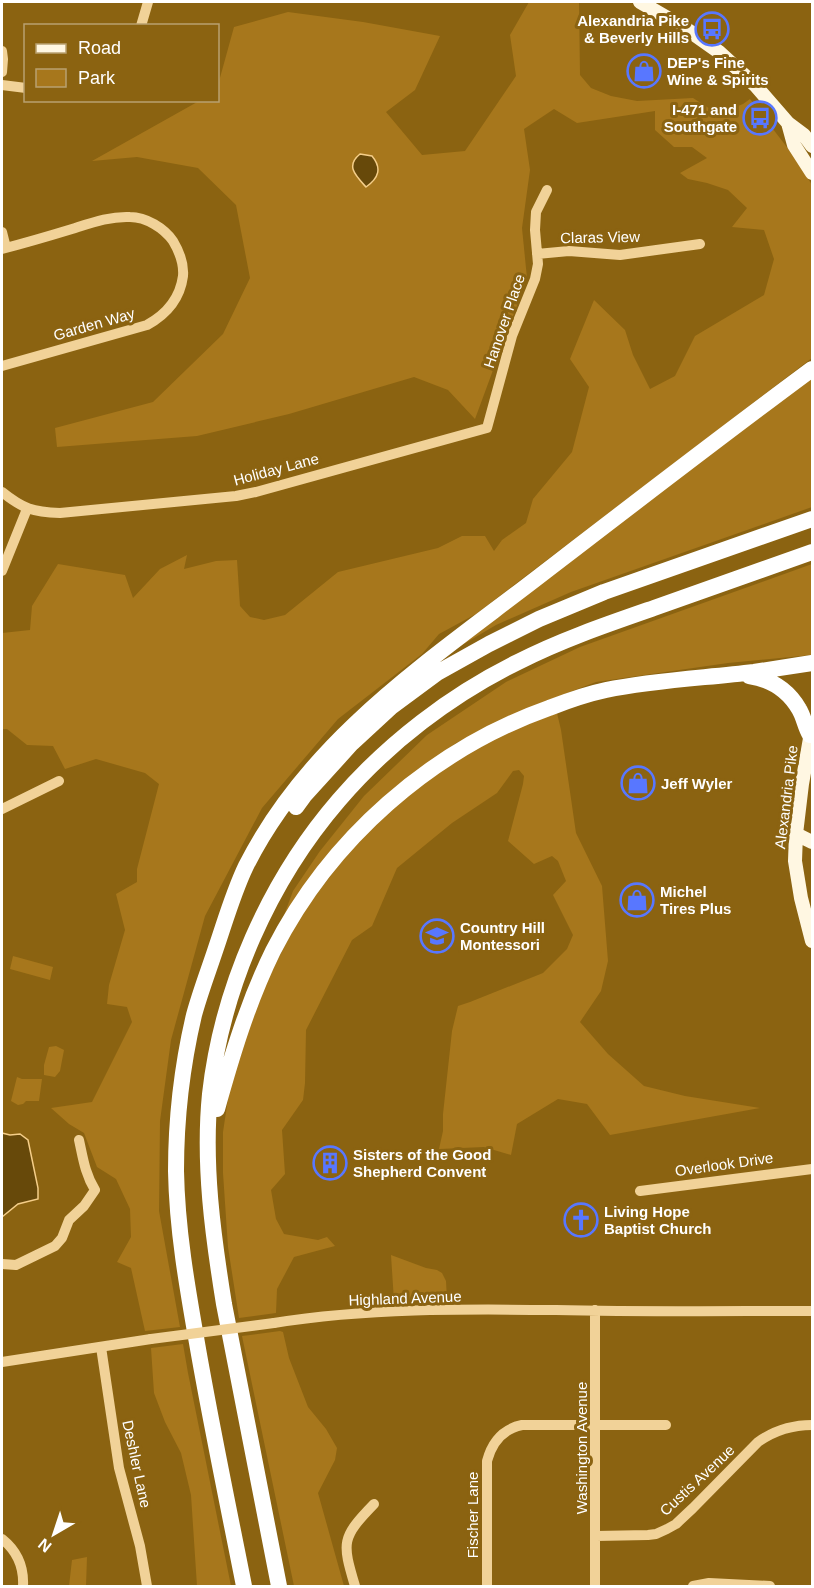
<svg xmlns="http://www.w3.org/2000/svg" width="814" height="1588" font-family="Helvetica,sans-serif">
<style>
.green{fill:#a7771c}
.water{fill:#67490a;stroke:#f5ce89;stroke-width:1.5}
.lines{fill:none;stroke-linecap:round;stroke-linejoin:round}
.minor{stroke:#f1d298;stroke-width:10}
.major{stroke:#fff7e2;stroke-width:14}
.highway{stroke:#fff;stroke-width:16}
.minor-bridge{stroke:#f1d298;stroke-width:10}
.labels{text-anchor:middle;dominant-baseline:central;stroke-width:6;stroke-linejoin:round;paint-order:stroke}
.poi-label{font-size:15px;font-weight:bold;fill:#fff;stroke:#8b6311;text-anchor:start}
.street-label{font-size:15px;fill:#fff;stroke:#8b6311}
</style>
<rect width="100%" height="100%" fill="#8b6311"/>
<!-- green -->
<path class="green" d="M529 2H579L580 75 591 88 611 96 637 101 693 98 718 114 743 104 750 99 796 159 812 185V358L476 614 439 634 422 654 338 719 262 808 205 916 171 1040 160 1121 159 1211 180 1327 145 1331 131 1268 117 1262 131 1237 130 1209 116 1179 97 1167 84 1133 69 1124 51 1108 92 1102 132 1022 127 1007 107 1004 109 985 125 930 116 894 137 882V869L159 784 145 773 96 759 65 769 53 746 27 745 7 729H2V633L30 630 32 606 58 564 125 575 133 598 160 569 187 555 184 569 216 561 237 560 240 606 250 617 264 620 285 615 338 572 438 548 462 536H485L494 551 502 540 526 523 533 499 572 452 589 387 570 359 594 300 625 330 633 355 650 389 675 376 695 336 764 295 774 259 764 230 732 227 747 208 728 190 707 183 688 179 680 173 707 158 692 147H674L655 130V111L577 123 554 109 524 129 530 170 522 228 527 278 475 419 448 390 414 377 289 414 197 436 57 447 55 428 153 402 223 334 250 278 236 205 198 168 137 157 92 161 199 101 218 100V85L234 27 288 12 363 22 440 36 415 90 386 112 422 155 465 151 516 76 510 35Z
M812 375V507L571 592 496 625 435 661Z
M812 564V655L728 663 596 682 538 704 456 743 393 789 334 847 283 918 293 891 320 851 364 796 427 735 506 682 580 647Z
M557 713 561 730 576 833 602 886 608 961 601 991 580 1022 608 1054 644 1086 685 1096 760 1108 610 1135 587 1104 558 1099 517 1124 511 1155 484 1147 439 1149 443 1131V1114L452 1031 458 1006 470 1002 543 973 567 949 573 935 553 895 566 881 558 861 552 856 534 864 508 841 523 784 524 776 519 770 513 771 497 793 452 823 397 868 372 926 352 940 306 1030 305 1083 303 1100 282 1130 285 1174 271 1190 276 1219 284 1234 318 1240 327 1237 335 1246 294 1257 277 1289 276 1313 239 1318 228 1247 223 1173V1132L229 1092 248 1027 268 979 301 914 356 843 405 797 462 756 505 733Z
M13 956 53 967 50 980 10 969Z
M56 1046 64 1050 60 1071 55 1077 44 1075V1065L49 1047Z
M17 1077 22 1079H42L39 1101H26L23 1104 18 1105 11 1101Z
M391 1255 426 1268 437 1270 442 1273 446 1281 447 1300 394 1301Z
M280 1331 283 1332 289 1358 308 1407 326 1429 337 1448 335 1460 318 1493 344 1586H294L242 1336Z
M183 1344 188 1373 231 1586H197L191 1495 181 1453 165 1422 154 1393 151 1348Z
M87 1557 86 1586H69L72 1560Z"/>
<!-- water -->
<path class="water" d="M360 154 372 156C382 168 379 178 366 187 356 176 345 166 360 154Z
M2 1133 10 1135 20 1134 28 1140 38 1188V1199L18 1204 2 1217Z"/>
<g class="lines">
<!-- minor -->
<path class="minor" d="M141 26 148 2
M2 51 3 59 2 72
M2 85 26 88
M2 232 6 248
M2 249C25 243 49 236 72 229 91 223 110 216 130 217 146 217 164 228 173 241 179 251 184 264 183 276 180 299 167 314 147 325L2 366
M537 254 569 251 620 255 700 244
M2 492C23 509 33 512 60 513L236 496 256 492 487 428 512 336 535 279 538 264 535 230 536 212 547 190
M2 571 27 509
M2 809 59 781
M640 1191 812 1169
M2 1264 16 1265 55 1246 62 1238 69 1220 84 1206 95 1190C85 1174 83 1158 79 1140
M274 1323C367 1308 462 1309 556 1310 642 1312 727 1311 812 1311
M101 1347 119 1468 140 1546 147 1586
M2 1362 151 1339
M596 1536 648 1535 656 1534 667 1529 676 1524 693 1508 758 1442C775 1430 792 1425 812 1425
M2 1539C17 1551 24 1567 23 1586
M355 1586C342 1542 341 1538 374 1504
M487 1586V1461C492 1442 503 1429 522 1425H666
M595 1586V1310
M693 1586 709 1583 770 1586"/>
<!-- major -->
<path class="major" d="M640 2 685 28 719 52 755 85 788 123 804 135 812 146
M788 123 794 145 812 173
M812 727 802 784 796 834 795 861 801 898 812 941
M796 834 812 842"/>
<!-- highway -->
<path class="highway" d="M749 676C770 679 788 690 799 709 804 717 805 727 810 735
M296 807 304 796 352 743 391 707 437 673 489 644 539 619 604 592 812 519
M217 1109C232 1055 248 1002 273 951 330 839 431 750 549 708 567 701 587 694 606 690 655 680 705 678 754 672 774 669 793 666 812 663
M244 1586C228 1505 211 1424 197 1343 187 1286 177 1229 176 1171 176 1119 182 1066 194 1015 200 993 208 972 215 951 225 922 233 893 246 866 310 739 428 662 537 578 628 508 720 437 812 369
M279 1586 224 1304C213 1236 203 1164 210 1094 222 988 269 881 339 800 388 743 451 695 518 662 561 640 608 624 654 608 707 589 760 570 812 552"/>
<!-- minor-bridge -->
<path class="minor-bridge" d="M151 1339 274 1323"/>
</g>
<!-- icons -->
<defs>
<symbol id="bus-ring" viewBox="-11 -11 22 22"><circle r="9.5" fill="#8b6311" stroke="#5877ff" stroke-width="1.5"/><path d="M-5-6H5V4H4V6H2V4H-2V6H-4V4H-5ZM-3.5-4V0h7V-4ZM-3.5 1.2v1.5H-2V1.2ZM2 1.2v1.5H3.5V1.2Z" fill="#5877ff"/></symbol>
<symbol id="shop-ring" viewBox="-11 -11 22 22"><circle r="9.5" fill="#8b6311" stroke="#5877ff" stroke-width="1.5"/><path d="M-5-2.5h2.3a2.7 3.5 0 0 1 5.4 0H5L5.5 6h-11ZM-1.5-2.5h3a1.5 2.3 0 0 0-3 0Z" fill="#5877ff"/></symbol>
<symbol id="school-ring" viewBox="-11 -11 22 22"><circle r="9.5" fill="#8b6311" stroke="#5877ff" stroke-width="1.5"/><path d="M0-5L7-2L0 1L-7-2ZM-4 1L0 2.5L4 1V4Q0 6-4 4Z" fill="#5877ff"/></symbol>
<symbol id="building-ring" viewBox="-11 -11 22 22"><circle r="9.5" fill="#8b6311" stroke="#5877ff" stroke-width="1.5"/><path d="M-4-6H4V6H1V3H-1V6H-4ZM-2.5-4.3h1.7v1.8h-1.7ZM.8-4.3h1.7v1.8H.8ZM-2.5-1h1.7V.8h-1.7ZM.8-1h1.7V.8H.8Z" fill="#5877ff"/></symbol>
<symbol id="church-ring" viewBox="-11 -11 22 22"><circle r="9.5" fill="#8b6311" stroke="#5877ff" stroke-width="1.5"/><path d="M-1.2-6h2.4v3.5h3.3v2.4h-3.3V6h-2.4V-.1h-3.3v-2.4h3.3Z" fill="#5877ff"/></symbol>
</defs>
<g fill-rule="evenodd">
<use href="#bus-ring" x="693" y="10" width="38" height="38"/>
<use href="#shop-ring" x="625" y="52" width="38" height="38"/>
<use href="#bus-ring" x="741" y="99" width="38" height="38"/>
<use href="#shop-ring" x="619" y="764" width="38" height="38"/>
<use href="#shop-ring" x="618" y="881" width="38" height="38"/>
<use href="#school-ring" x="418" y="917" width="38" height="38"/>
<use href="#building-ring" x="311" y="1144" width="38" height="38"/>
<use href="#church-ring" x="562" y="1201" width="38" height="38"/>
</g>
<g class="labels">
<!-- poi labels -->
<g class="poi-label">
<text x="689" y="20" text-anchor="end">Alexandria Pike<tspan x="689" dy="17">&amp; Beverly Hills</tspan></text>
<text x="667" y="62">DEP's Fine<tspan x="667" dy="17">Wine &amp; Spirits</tspan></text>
<text x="737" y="109" text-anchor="end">I-471 and<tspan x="737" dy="17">Southgate</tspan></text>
<text x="661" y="783">Jeff Wyler</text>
<text x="660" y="891">Michel<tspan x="660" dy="17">Tires Plus</tspan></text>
<text x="460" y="927">Country Hill<tspan x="460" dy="17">Montessori</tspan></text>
<text x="353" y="1154">Sisters of the Good<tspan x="353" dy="17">Shepherd Convent</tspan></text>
<text x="604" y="1211">Living Hope<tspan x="604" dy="17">Baptist Church</tspan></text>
</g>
<!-- street labels -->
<g class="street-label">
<text transform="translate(600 237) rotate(-1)">Claras View</text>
<text transform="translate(504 321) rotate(-71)">Hanover Place</text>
<text transform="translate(94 324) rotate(-16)">Garden Way</text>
<text transform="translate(276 469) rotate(-15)">Holiday Lane</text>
<text transform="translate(786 797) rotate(-83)">Alexandria Pike</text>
<text transform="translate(724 1164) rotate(-8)">Overlook Drive</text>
<text transform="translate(405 1298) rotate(-2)">Highland Avenue</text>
<text transform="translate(581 1448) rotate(-90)">Washington Avenue</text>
<text transform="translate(137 1464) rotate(78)">Deshler Lane</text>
<text transform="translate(697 1480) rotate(-43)">Custis Avenue</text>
<text transform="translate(472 1515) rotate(-90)">Fischer Lane</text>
</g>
</g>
<!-- border -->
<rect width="814" height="1588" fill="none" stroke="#ffffff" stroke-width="6"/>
<!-- legend -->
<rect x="24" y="24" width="195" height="78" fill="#8b6311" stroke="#b9a170" stroke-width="1.5"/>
<rect x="36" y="44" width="30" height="9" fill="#fff7e2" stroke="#b9a170" stroke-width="1.5"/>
<text x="78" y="54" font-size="18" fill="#ffffff">Road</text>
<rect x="36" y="69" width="30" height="18" fill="#a7771c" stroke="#b9a170" stroke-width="1.5"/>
<text x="78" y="84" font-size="18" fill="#ffffff">Park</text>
<!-- north arrow -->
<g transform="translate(54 1534) rotate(219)" stroke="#8b6311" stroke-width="4.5" paint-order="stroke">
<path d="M0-4.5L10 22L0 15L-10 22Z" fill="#ffffff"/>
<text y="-9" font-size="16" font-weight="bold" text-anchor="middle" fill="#ffffff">N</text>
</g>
</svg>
